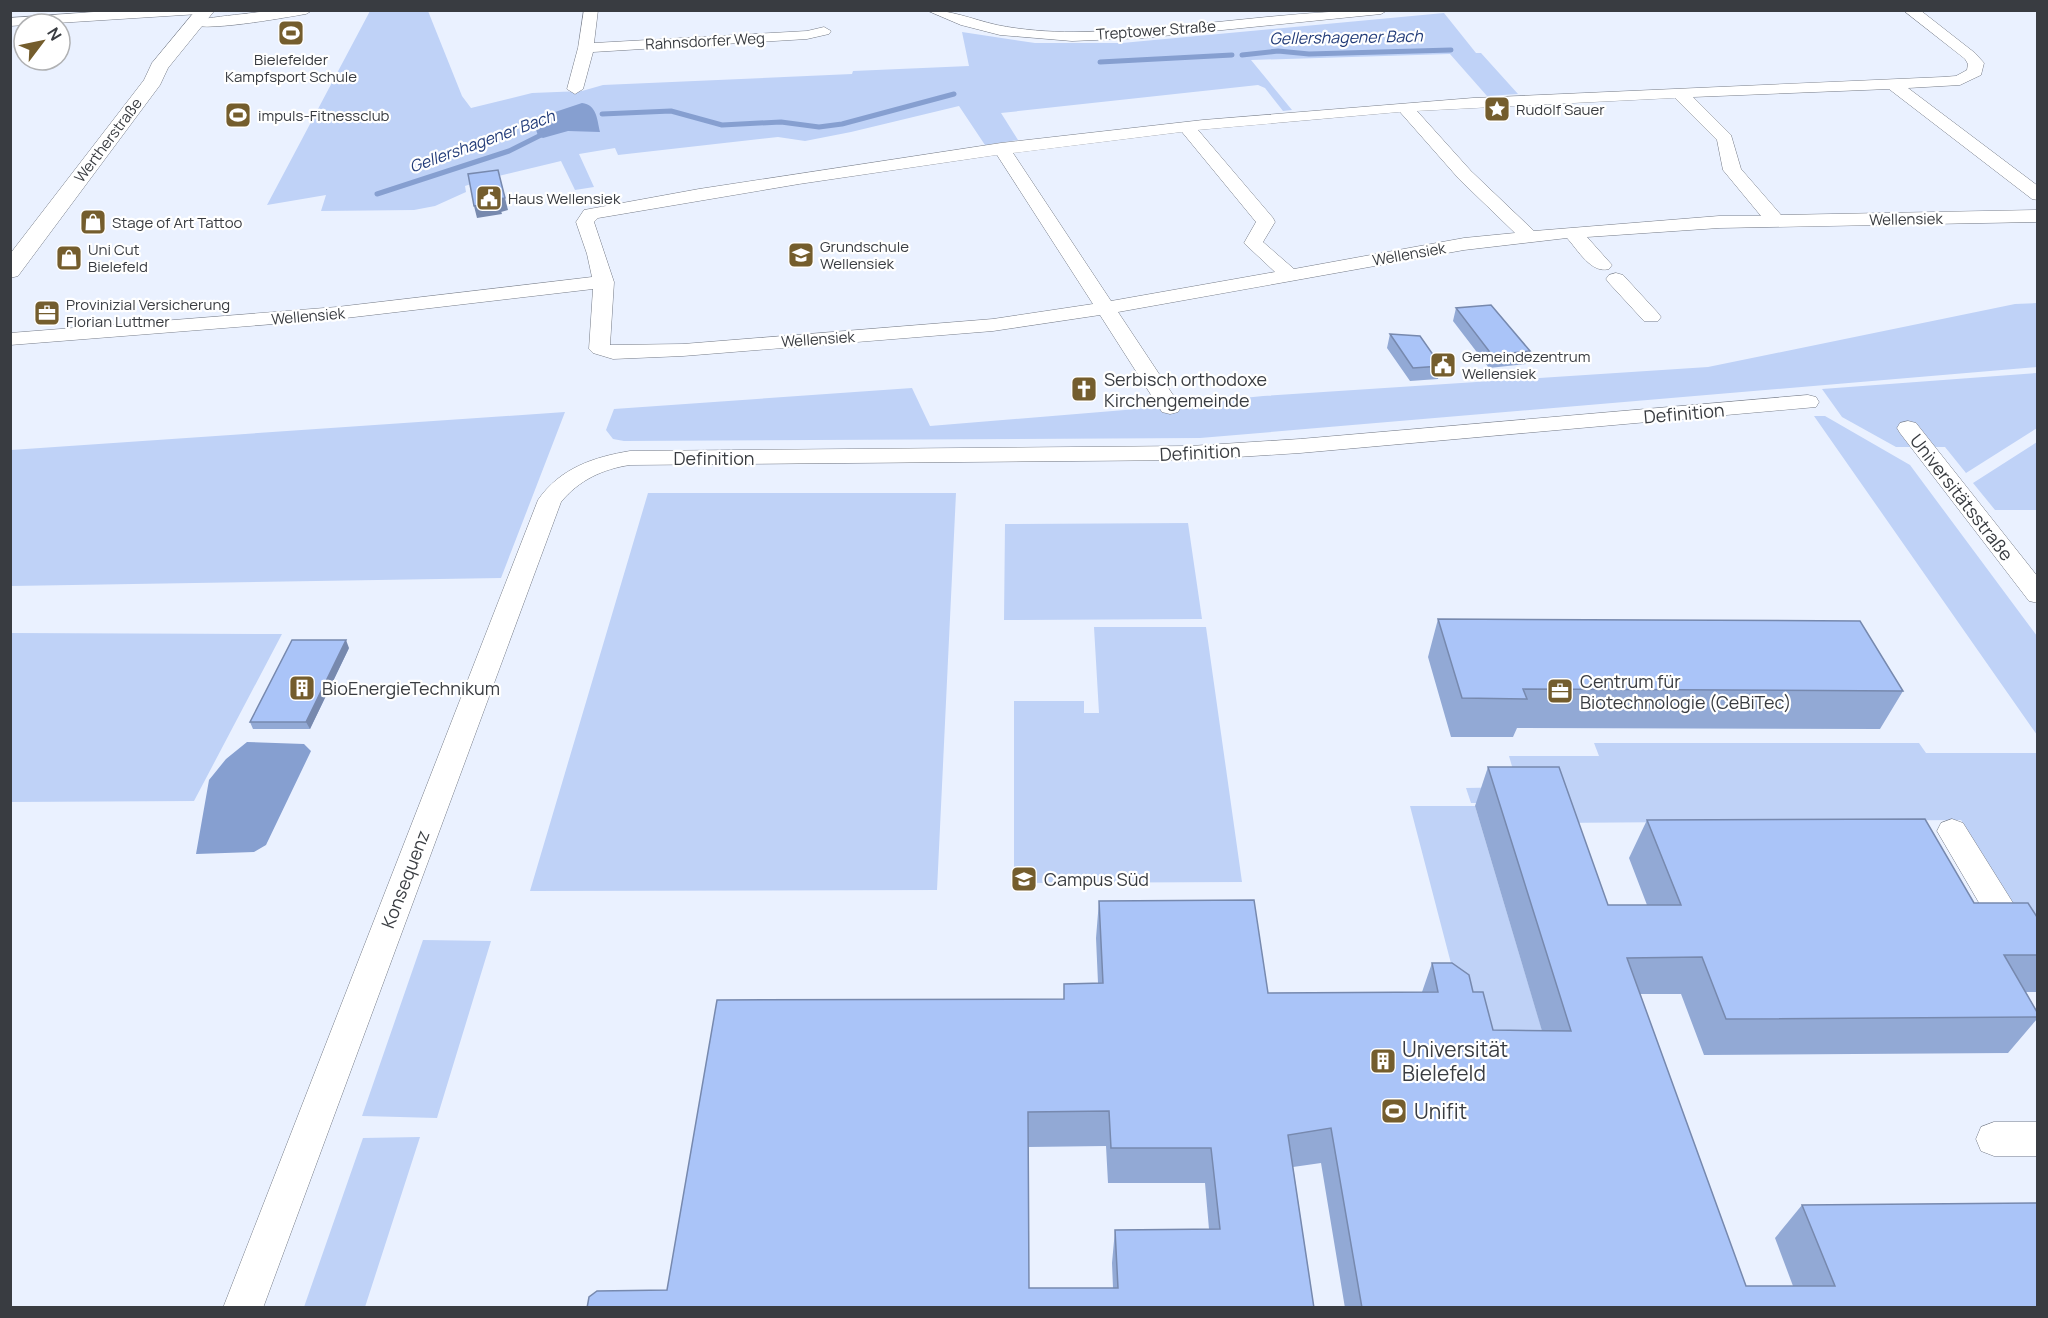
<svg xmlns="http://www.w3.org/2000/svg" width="2048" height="1318" font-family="Manrope,sans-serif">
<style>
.green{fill:#bfd2f7}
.water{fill:#869fd0}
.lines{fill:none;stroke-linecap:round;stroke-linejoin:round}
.stream{stroke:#869fd0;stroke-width:5}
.street-casing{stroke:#757b87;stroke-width:1}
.secondary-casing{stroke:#757b87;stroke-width:1}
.street{fill:#fff;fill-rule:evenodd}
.secondary{fill:#fff;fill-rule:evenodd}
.wall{fill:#92a9d5;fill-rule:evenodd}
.shaded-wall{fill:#7789ae}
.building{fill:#aac4f8;stroke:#7789ae;stroke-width:1.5;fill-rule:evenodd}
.labels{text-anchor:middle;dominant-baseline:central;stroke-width:4.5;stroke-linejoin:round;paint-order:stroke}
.far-street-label{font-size:15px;fill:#393c41;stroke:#fff}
.far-poi-label{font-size:15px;fill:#393c41;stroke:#fff;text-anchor:start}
.far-water-label{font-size:16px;font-style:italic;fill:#223c79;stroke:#fff}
.poi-label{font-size:18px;fill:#393c41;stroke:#fff;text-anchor:start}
.street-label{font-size:18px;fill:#393c41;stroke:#fff}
.near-poi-label{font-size:21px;fill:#393c41;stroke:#fff;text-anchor:start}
</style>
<rect width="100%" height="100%" fill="#eaf1ff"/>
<!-- green -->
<path class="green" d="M370 11H428L462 96 471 108 532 93 582 91 603 85 852 74 853 71 969 66 962 32 1035 43H1122L1444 13 1476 53H1481L1518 94 1487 96 1450 54 1251 60 1292 110 1283 111 1265 88 1258 85 1001 113 1018 140 985 145 959 106 851 132 805 141 778 137 618 155 615 148 579 154 594 187 575 190 561 161 486 179 465 186 466 192 435 206 414 210 321 211 326 195 267 205Z
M2037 303V367L1200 438 624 441 613 439 606 430 614 409 912 388 930 426 1137 409 1263 396 1708 367 2015 304Z
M2037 373V428L1966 473 1945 447H1896L1842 417 1822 389Z
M565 412 501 578 11 586V450Z
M1814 416H1825L1910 465 2037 636V735Z
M2037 442V510H1995L1973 483Z
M648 493H956L937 890 530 891Z
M1188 523 1202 619 1004 620 1005 524Z
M1094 627H1206L1242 882 1014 883V701H1084V713H1099Z
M11 633 282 634 194 801 11 802Z
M1594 743H1919L1926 753H2037V944L1961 820 1551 823 1544 803H1471L1466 788 1518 787 1509 756H1599Z
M1410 806H1475L1553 1067H1478Z
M423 940 491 941 437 1118 362 1116Z
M420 1137 365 1307H304L363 1138Z"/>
<!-- water -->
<path class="water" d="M582 103C597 105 597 119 600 132L568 131 543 138 538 136 534 123 546 115Z
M247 742 304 744 311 751 266 845 254 852 196 854 209 780 226 759Z"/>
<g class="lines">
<!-- stream -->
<path class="stream" d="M1242 55 1278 51 1309 54 1451 50
M1100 62 1232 55
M602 114 671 111 722 125 781 122 819 127 842 124 954 94
M377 194 509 151 547 132"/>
<defs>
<path id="street" d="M122 10H206L199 14 10 26V18Z
M273 10H313L306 14C287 17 198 34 188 23 193 18 260 13 273 10Z
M584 10H598L594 43 807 31 824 27 831 31 829 34 807 39 593 52 583 89 575 94 567 89 578 48Z
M926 10C952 10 971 19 997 25 1022 30 1049 32 1074 32 1179 31 1283 10 1388 10L1381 14 1143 38 1072 41 1000 35 961 25Z
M1903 10H1920L1975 53 1984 63 1981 75 1960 85 1908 88 2038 186V200L2032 199 1889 89 1693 97 1731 135 1741 169 1781 215 2038 210V222L1719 228 1587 237 1612 265 1609 269C1591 274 1578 250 1567 238L1464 250 1118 312 1181 407 1178 412 1170 414 1162 412 1100 315 993 331 683 356 613 359 593 353 589 349 593 289 337 319 10 345V333L337 307 592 277 587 254 576 222 584 210 699 189 1001 143 1203 120 1473 98 1943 77 1956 76 1967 70 1968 64 1965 59ZM1675 98 1717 140 1723 170 1761 216H1719L1534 231 1471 171 1417 111ZM1400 112 1459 179 1515 233 1464 238 1294 269 1263 242 1275 222 1273 218 1198 130ZM1182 132 1256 222 1244 243 1275 272 1111 301 1013 153ZM997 155 1093 304 993 319 683 344 610 345 614 282 594 222 598 218 799 184Z
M1616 273 1623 275 1658 313 1661 317 1658 321H1644L1609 283 1606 279 1609 275Z
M1808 395 1816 397 1819 402 1816 407 1300 453 1190 460 630 465C603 469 579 480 561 502L263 1308H223L538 500C560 468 594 457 630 451L1190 446 1300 439Z
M1908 421 1916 423 2038 577V603L2029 601 1900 433 1897 428 1900 423Z
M1952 819 1963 823 2038 943V987L2026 983 1937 831 1941 823Z
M1994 1122H2038V1156H1994L1981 1151 1976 1139 1981 1127Z"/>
<path id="secondary" d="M196 10H215L168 68 160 85 18 276 10 278V254L144 80 152 63Z"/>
</defs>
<!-- street casing -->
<use href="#street" class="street-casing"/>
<!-- secondary casing -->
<use href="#secondary" class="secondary-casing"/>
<!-- street -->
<use href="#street" class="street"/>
<!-- secondary -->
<use href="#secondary" class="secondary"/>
</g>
<!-- wall -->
<path class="wall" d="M1456 308 1530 351 1526 364 1489 368 1453 321Z
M1390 334 1441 366 1438 379 1410 381 1387 348Z
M1438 619 1903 691 1880 729 1517 728 1513 737H1451L1428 657Z
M349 648 310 729H253L250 722Z
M1488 767 1608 905H1647L1629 858 1647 820 1974 903 2037 917V990L2036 992H2026L2037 1012V1019L2008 1053 1704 1055 1681 994H1640L1746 1286H1793L1775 1238 1802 1205 2037 1308H1345L1321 1163 1293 1167 1314 1308 667 1290 1064 999V984L1098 983 1096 938 1099 901 1268 993 1422 992 1432 963 1473 992 1493 1030 1542 1031 1475 806ZM1106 1146 1108 1183H1205L1209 1229 1115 1230 1112 1263 1113 1288H1029L1028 1147Z"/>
<!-- shaded-wall -->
<path class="shaded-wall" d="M498 170 508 210 501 212 498 199Z
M498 202 502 214 477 218 474 206Z
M346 640 349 648 310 729 306 722Z"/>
<!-- building -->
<path class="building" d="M498 170 505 198 498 199V202L474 206 468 174Z
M1491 305 1530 351 1492 355 1456 308Z
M1390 334 1420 336 1441 366 1413 368Z
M1438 619 1860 621 1903 691 1523 689 1527 699 1462 698Z
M292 640H346L306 722H250Z
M1488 767H1559L1608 905H1681L1647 820 1925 819 1974 903H2028L2037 917V955H2004L2037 1012V1017L1726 1019 1702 957 1627 958 1746 1286H1835L1802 1205 2037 1203V1308H1362L1331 1128 1288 1135 1314 1308H587L589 1297 597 1291 667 1290 717 1000 1064 999V984L1103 983 1099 901 1254 900 1268 993 1438 992 1432 963H1452L1469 975 1473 992H1483L1493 1030 1571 1031ZM1109 1111 1111 1148H1211L1220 1229 1115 1230 1118 1288H1029L1028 1112Z"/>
<!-- icons -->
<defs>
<symbol id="stadium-square" viewBox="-11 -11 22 22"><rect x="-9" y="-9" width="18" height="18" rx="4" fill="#745d2d" stroke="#fff"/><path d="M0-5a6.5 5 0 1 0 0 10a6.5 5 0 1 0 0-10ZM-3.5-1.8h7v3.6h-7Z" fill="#fff"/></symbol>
<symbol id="sight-square" viewBox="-11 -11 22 22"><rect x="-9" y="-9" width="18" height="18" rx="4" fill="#745d2d" stroke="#fff"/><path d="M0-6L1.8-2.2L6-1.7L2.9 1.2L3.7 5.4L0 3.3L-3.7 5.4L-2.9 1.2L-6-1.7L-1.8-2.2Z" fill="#fff"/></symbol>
<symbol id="civic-square" viewBox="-11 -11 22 22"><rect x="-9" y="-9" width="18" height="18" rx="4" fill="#745d2d" stroke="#fff"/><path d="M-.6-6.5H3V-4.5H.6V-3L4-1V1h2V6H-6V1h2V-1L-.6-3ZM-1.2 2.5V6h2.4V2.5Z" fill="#fff"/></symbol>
<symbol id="shop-square" viewBox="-11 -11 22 22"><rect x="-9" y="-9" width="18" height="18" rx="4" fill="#745d2d" stroke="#fff"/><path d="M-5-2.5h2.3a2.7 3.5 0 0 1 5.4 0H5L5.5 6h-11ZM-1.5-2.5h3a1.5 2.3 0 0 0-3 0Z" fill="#fff"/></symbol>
<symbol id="school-square" viewBox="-11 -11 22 22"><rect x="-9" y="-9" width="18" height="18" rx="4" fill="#745d2d" stroke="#fff"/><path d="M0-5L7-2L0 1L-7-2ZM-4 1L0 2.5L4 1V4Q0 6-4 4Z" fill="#fff"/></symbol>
<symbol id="office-square" viewBox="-11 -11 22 22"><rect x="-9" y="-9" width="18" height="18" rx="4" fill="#745d2d" stroke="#fff"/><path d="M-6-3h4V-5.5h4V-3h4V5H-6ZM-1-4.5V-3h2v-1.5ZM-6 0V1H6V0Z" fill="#fff"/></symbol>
<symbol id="church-square" viewBox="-11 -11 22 22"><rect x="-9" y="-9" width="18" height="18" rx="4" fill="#745d2d" stroke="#fff"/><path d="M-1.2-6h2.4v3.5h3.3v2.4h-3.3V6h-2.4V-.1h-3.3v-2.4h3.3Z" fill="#fff"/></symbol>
<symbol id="building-square" viewBox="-11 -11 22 22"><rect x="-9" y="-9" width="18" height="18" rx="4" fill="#745d2d" stroke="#fff"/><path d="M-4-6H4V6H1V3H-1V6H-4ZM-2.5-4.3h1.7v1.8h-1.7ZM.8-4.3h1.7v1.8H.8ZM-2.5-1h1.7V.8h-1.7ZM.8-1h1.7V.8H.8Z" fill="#fff"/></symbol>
<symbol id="university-square" viewBox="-11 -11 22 22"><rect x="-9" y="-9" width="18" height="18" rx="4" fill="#745d2d" stroke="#fff"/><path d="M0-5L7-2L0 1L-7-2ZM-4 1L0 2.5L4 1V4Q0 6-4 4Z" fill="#fff"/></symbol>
</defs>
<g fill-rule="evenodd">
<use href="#stadium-square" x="276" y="18" width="30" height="30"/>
<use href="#sight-square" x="1482" y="94" width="30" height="30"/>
<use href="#stadium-square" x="223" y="100" width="30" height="30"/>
<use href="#civic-square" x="474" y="183" width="30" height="30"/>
<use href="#shop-square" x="78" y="207" width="30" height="30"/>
<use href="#school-square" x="786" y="240" width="30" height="30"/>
<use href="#shop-square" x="54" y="243" width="30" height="30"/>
<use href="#office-square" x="32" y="298" width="30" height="30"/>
<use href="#civic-square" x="1428" y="350" width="30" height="30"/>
<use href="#church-square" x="1069" y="374" width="30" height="30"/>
<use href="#building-square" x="287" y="673" width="30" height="30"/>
<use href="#office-square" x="1545" y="676" width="30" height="30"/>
<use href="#university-square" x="1009" y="864" width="30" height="30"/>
<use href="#building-square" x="1368" y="1046" width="30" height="30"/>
<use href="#stadium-square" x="1379" y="1096" width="30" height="30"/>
</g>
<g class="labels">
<!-- far-street labels -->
<g class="far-street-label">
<text transform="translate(1156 30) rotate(-4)">Treptower Straße</text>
<text transform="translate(705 41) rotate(-3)">Rahnsdorfer Weg</text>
<text transform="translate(108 140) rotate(-53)">Wertherstraße</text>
<text transform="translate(1906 219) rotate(-1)">Wellensiek</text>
<text transform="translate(1409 254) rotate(-10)">Wellensiek</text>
<text transform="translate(308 316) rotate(-5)">Wellensiek</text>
<text transform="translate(818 339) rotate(-4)">Wellensiek</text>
</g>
<!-- far-poi labels -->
<g class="far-poi-label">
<text x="291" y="59" text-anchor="middle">Bielefelder<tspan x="291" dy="17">Kampfsport Schule</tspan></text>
<text x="1516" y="109">Rudolf Sauer</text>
<text x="258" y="115">impuls-Fitnessclub</text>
<text x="508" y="198">Haus Wellensiek</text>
<text x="112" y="222">Stage of Art Tattoo</text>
<text x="820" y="246">Grundschule<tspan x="820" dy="17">Wellensiek</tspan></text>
<text x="88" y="249">Uni Cut<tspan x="88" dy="17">Bielefeld</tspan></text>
<text x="66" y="304">Provinizial Versicherung<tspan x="66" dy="17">Florian Luttmer</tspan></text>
<text x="1462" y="356">Gemeindezentrum<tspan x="1462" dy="17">Wellensiek</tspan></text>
</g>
<!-- far-water labels -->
<g class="far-water-label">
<text transform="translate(1346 37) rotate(-1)">Gellershagener Bach</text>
<text transform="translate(482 141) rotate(-20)">Gellershagener Bach</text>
</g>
<!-- poi labels -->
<g class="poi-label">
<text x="1104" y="379">Serbisch orthodoxe<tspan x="1104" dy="21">Kirchengemeinde</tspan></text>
<text x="1580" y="681">Centrum für<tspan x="1580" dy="21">Biotechnologie (CeBiTec)</tspan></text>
<text x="322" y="688">BioEnergieTechnikum</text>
<text x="1044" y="879">Campus Süd</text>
</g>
<!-- street labels -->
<g class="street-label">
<text transform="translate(1684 413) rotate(-5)">Definition</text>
<text transform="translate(1200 452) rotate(-3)">Definition</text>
<text x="714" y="458">Definition</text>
<text transform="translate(1962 497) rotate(52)">Universitätsstraße</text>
<text transform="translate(405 879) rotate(-69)">Konsequenz</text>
</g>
<!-- near-poi labels -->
<g class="near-poi-label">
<text x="1402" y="1049">Universität<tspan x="1402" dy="24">Bielefeld</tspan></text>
<text x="1414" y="1111">Unifit</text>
</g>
</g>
<!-- border -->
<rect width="2048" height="1318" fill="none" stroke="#393c41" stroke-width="24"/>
<!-- north arrow -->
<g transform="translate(42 42) rotate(58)"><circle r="28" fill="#ffffff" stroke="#b0b1b3" stroke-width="1.5"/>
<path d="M0-4.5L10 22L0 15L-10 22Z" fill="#745d2d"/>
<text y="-9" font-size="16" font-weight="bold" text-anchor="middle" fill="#393c41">N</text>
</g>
</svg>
